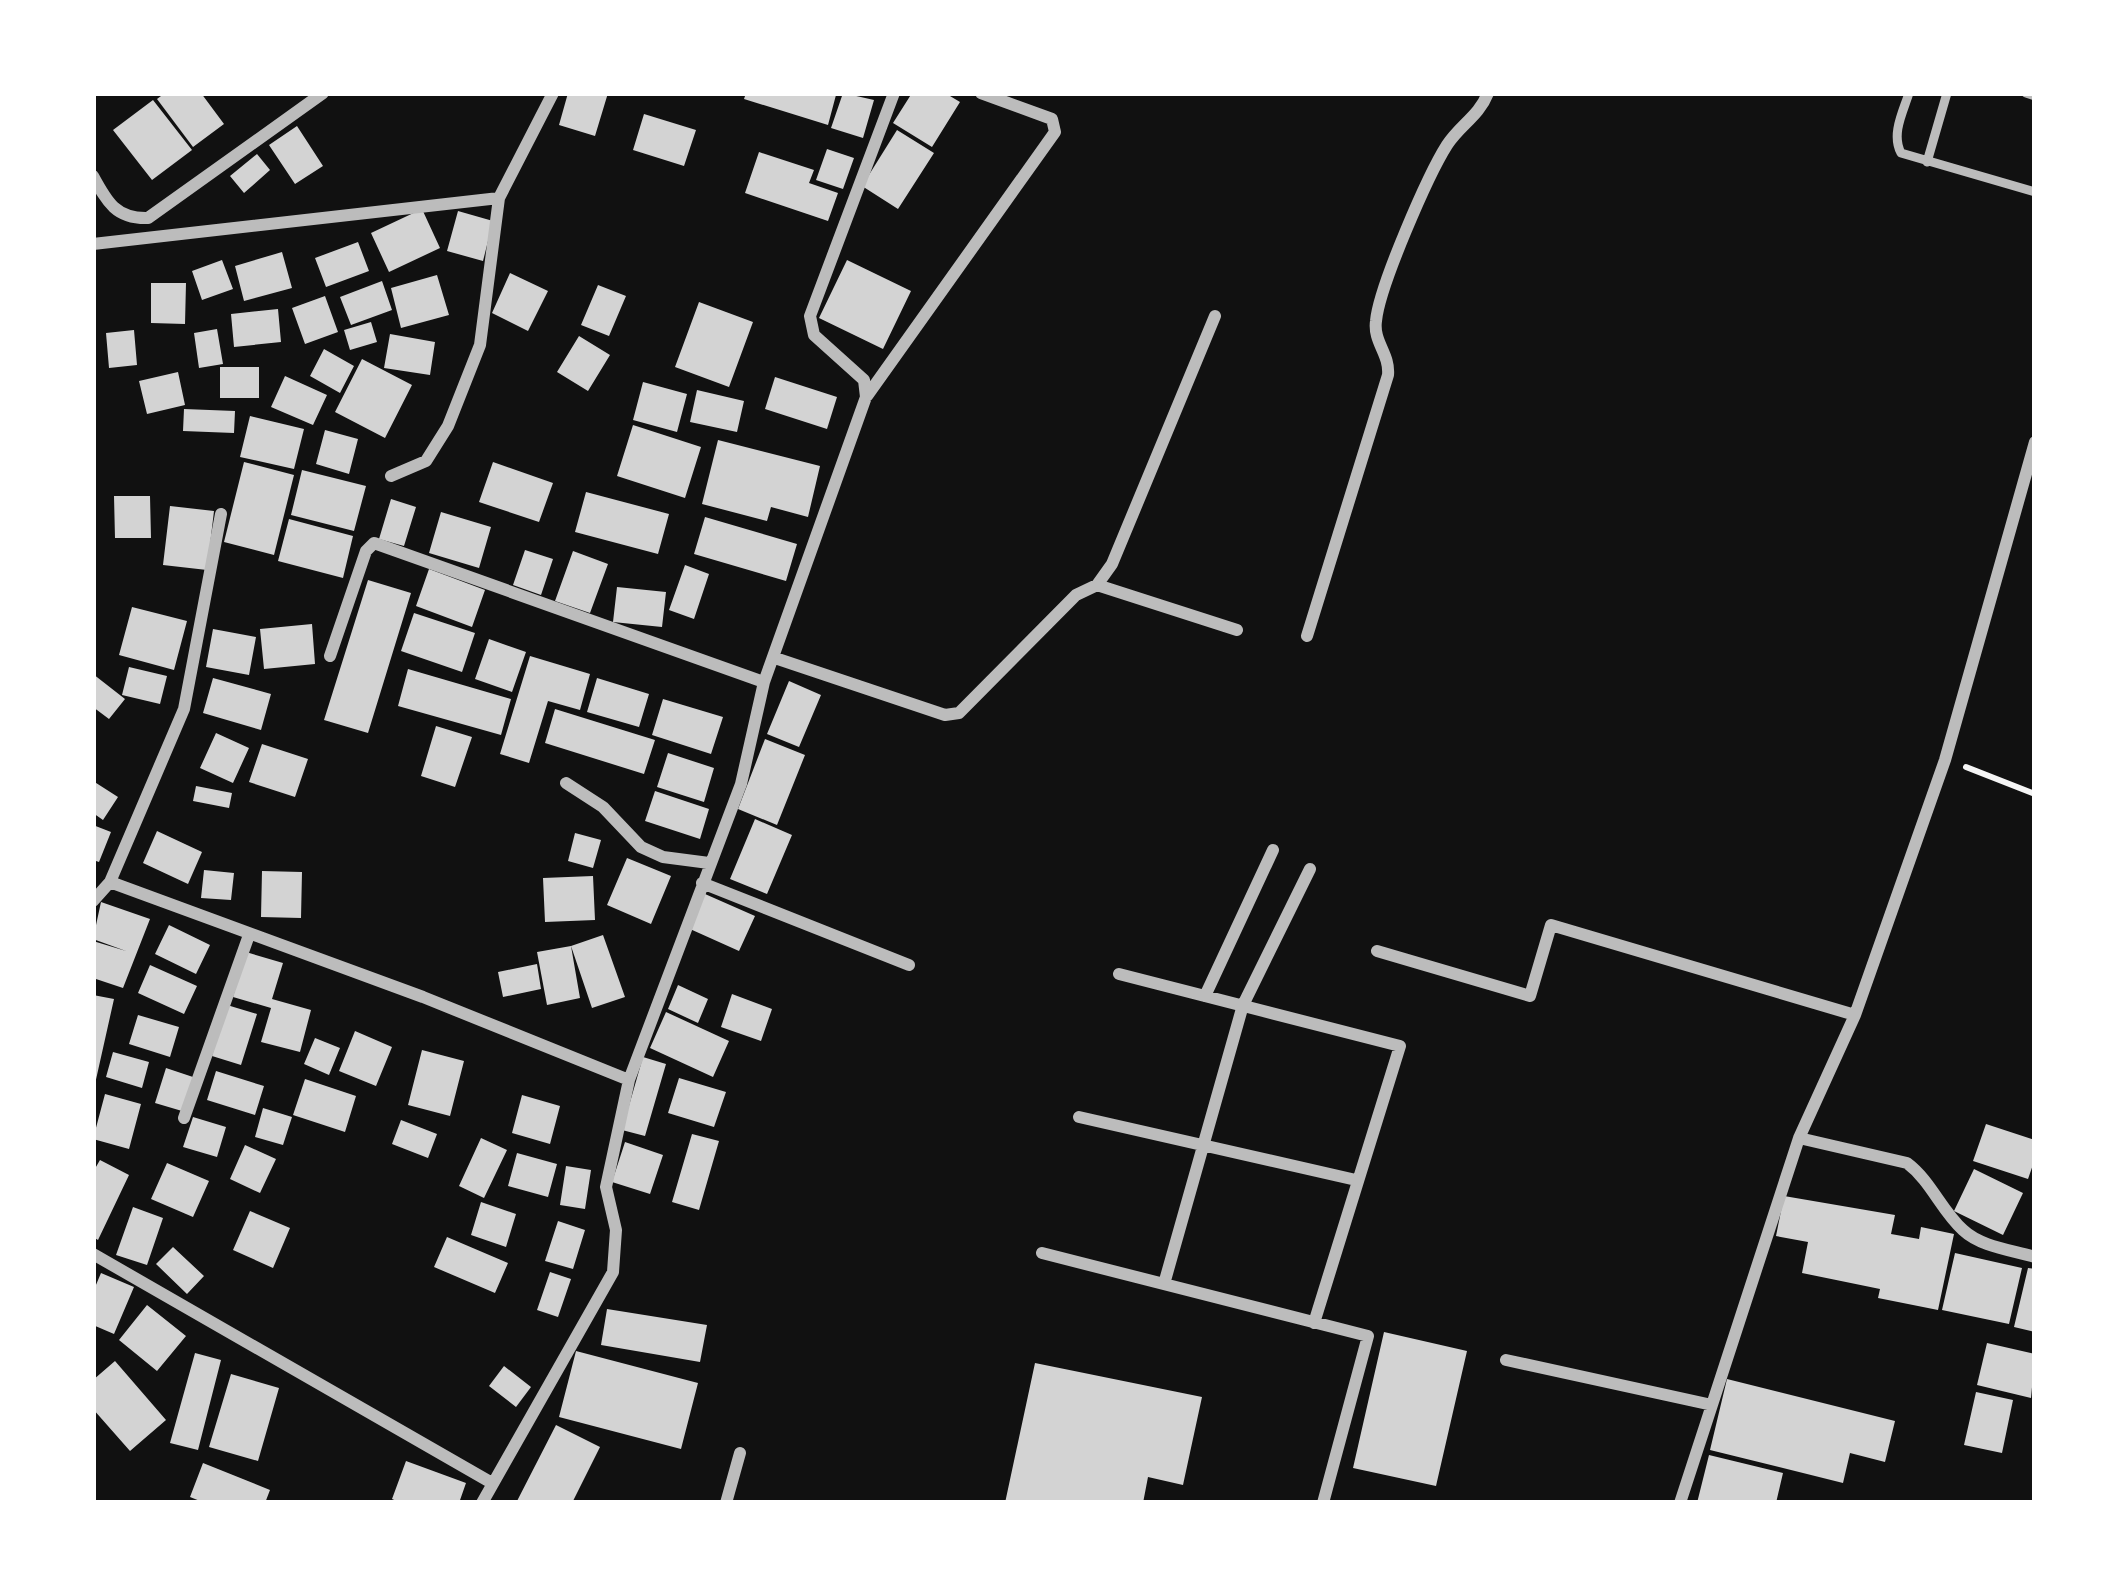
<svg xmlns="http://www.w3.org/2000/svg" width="2128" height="1596" font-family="'Work Sans',sans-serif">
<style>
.building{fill:#d3d3d3}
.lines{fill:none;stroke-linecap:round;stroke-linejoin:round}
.path{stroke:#f5f5f5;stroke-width:6}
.service{stroke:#bcbcbc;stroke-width:9}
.minor{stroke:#bcbcbc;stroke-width:12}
</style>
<rect width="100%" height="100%" fill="#111"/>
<!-- building -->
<path class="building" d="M165 93H201L224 124 193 147 157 99Z
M568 93H608L595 136 559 125Z
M746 93H828L836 95 828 125 744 99Z
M843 93 874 100 863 138 831 128Z
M912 93H945L960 102 932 147 893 123Z
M153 100 192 150 152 180 113 130Z
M644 114 696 130 684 166 633 150Z
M297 126 323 166 295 184 269 145Z
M897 130 934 153 898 209 862 186Z
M827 149 854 158 843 189 816 180Z
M759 152 814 170 809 183 838 193 828 221 745 193Z
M257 154 270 170 244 193 230 176Z
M422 209 440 248 389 272 371 233Z
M458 211 493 221 483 261 447 251Z
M358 242 369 271 326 287 315 258Z
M282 252 292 288 244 301 235 266Z
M222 260 233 289 202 300 192 271Z
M847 260 911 291 883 349 819 318Z
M510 273 548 291 528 331 492 313Z
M437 275 449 315 401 328 391 288Z
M382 281 392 310 351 325 340 297Z
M151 283H186L185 324 151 323Z
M598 285 626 296 609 336 581 325Z
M325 296 338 332 305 344 292 308Z
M699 302 753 322 729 387 675 367Z
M278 309 281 342 234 347 231 314Z
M371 322 377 342 350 350 344 330Z
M217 329 223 364 199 368 194 333Z
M134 330 137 365 109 368 106 333Z
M390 334 435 342 430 375 384 368Z
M579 336 610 355 588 391 557 372Z
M324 349 354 366 340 393 310 376Z
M362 359 412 385 385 438 335 412Z
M220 367H259V398H220Z
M178 372 185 405 147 414 139 381Z
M285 376 327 395 313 425 271 407Z
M775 377 837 397 827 429 765 409Z
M643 382 687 394 677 432 633 420Z
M697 390 744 401 737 432 690 422Z
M184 409 235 411 234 433 183 431Z
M250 416 304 429 294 469 240 457Z
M633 425 701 447 685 498 617 476Z
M325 430 358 439 349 474 316 464Z
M718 440 820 466 808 517 771 507 767 521 702 504Z
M244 462 294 475 274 555 224 542Z
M493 462 553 483 539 522 479 502Z
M302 470 366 486 354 531 291 515Z
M586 492 669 514 658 554 575 532Z
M114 496H150L151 538H115Z
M391 499 416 507 404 546 379 539Z
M170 506 214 511 207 570 163 565Z
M441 512 491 527 479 568 429 553Z
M705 517 797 544 786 581 694 554Z
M289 519 353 536 343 578 278 561Z
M525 550 553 559 541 595 513 585Z
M573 551 608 564 590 613 555 601Z
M685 565 709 574 694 619 669 610Z
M429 569 485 590 472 627 416 606Z
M368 580 411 593 368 733 324 720Z
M617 587 666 592 662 627 613 622Z
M132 607 187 621 174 670 119 655Z
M414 613 475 633 462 672 401 651Z
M312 624 315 664 264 669 260 629Z
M213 629 256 637 249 675 206 667Z
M489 639 526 652 512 692 475 679Z
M530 656 590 674 580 710 548 701 529 763 500 754Z
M129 667 167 676 160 704 122 695Z
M408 669 511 699 501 735 398 706Z
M93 674 125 699 109 719 93 707Z
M213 678 271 694 261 730 203 713Z
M597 678 649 694 639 727 587 712Z
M789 681 821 695 799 747 767 734Z
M663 699 723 717 711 754 652 735Z
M555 709 655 740 644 774 545 743Z
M436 726 472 737 455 787 421 776Z
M216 733 249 748 233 783 200 768Z
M765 739 805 755 777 825 738 809Z
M262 744 308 759 295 797 249 782Z
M668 753 714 768 704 802 657 787Z
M93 781 118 797 103 820 93 813Z
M196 786 232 793 229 808 193 801Z
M655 791 709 809 700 839 645 821Z
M755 819 792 835 767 894 730 879Z
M93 825 111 832 99 862 93 860Z
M157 831 202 852 188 884 143 863Z
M575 833 601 840 593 868 568 861Z
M627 858 671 876 651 924 607 905Z
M204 870 234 873 231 900 201 898Z
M262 871 302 872 301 918 261 917Z
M593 876 595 920 545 922 543 878Z
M705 894 755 916 739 951 690 929Z
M101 902 150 919 123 988 93 978V941L126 951 93 939Z
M169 925 210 945 196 974 155 954Z
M603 935 625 997 592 1008 571 946Z
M571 946 580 998 547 1005 537 952Z
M246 952 283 963 272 999 311 1010 300 1052 261 1042 271 1008 233 997Z
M537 964 541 989 503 997 498 972Z
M150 965 197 986 184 1014 138 993Z
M678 985 708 999 698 1023 668 1009Z
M732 994 772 1009 761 1041 721 1027Z
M93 995 114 999 95 1084H93Z
M227 1005 257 1014 241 1065 212 1056Z
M666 1012 729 1041 713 1077 650 1048Z
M138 1015 179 1027 170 1057 129 1044Z
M355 1031 392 1047 376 1086 339 1071Z
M315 1038 340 1048 329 1075 304 1064Z
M422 1050 464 1061 450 1116 408 1105Z
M113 1052 149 1062 142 1088 106 1077Z
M643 1057 666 1064 645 1136 622 1130Z
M166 1068 193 1077 182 1111 155 1103Z
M216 1071 264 1086 255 1115 207 1100Z
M679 1078 726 1092 714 1127 668 1113Z
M305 1079 356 1096 345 1132 293 1115Z
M105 1094 141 1104 129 1149 93 1139Z
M522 1095 560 1106 550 1144 512 1133Z
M263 1108 292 1117 283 1145 255 1137Z
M193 1117 226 1127 217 1157 183 1147Z
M401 1120 437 1134 428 1158 392 1144Z
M1986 1124 2035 1140V1159L2028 1179 1973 1161Z
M692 1134 719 1141 699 1210 672 1202Z
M481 1138 507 1150 484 1198 459 1186Z
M625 1142 663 1155 650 1194 612 1182Z
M245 1145 276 1159 260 1193 230 1179Z
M517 1153 557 1164 548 1197 508 1186Z
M100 1160 129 1175 98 1240 93 1237V1172Z
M167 1163 209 1181 193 1217 151 1199Z
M566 1166 591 1170 585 1209 560 1205Z
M1974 1169 2023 1193 2003 1235 1954 1211Z
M1784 1196 1895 1215 1891 1234 1919 1239 1921 1227 1954 1234 1938 1310 1878 1298 1880 1289 1802 1273 1808 1242 1776 1236Z
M481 1202 516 1214 506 1247 471 1235Z
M133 1207 163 1218 147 1265 116 1255Z
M250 1211 290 1228 273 1268 233 1250Z
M558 1221 585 1230 573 1269 545 1261Z
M447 1237 508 1263 495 1293 434 1267Z
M173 1247 204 1276 187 1294 156 1264Z
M1955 1253 2022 1268 2009 1324 1942 1310Z
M2028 1268 2035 1269V1332L2014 1327Z
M550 1272 571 1279 558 1317 537 1310Z
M101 1273 134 1287 114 1334 93 1325V1292Z
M147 1305 186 1336 157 1371 119 1340Z
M607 1309 707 1325 700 1362 601 1345Z
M1384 1332 1467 1351 1436 1486 1353 1468Z
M1987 1343 2035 1354 2031 1398 1977 1385Z
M576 1351 698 1383 681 1449 559 1417Z
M195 1353 221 1360 198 1450 170 1443Z
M115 1361 166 1420 130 1451 93 1409V1380Z
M1035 1363 1202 1397 1183 1485 1148 1477 1143 1503H1005Z
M504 1366 531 1387 516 1407 489 1386Z
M231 1374 279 1388 258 1461 209 1447Z
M1727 1379 1895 1421 1885 1462 1850 1453 1843 1483 1710 1450Z
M1976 1392 2013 1400 2002 1453 1964 1445Z
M556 1425 600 1447 572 1503H516Z
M1709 1455 1783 1473 1776 1503H1697Z
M406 1461 466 1483 459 1503H401L392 1499Z
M203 1463 270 1490 265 1503H205L190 1497Z"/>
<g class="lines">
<!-- path -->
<path class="path" d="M1966 767 2035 794"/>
<!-- service -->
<path class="service" d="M1909 93C1903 112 1891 134 1901 153L2035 192
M2026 93 2035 96
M1927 162 1947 93"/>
<!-- minor -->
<path class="minor" d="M93 176C107 202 116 219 148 218L323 93
M93 244 499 198 553 93
M867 396 1055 132 1052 119 981 93
M391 476 426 461 448 426 480 345 499 198
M1097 585 1237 630
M1307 636 1388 375C1390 354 1373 342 1376 321 1379 287 1428 175 1447 145 1460 125 1479 116 1488 93
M330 656 366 551 374 543 764 682
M775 658 945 715 959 713 1076 595 1097 585 1112 564 1215 316
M566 783 603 807 641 847 663 857 709 863
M110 882 423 997 629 1080
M702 883 909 965
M93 901 110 882 184 709 221 514
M1377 951 1530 996 1551 925 1855 1015
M1119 974 1400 1046 1314 1323
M1205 996 1273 850
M1079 1117 1356 1180
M184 1118 249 935
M1799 1138 1907 1163C1931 1181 1941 1210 1963 1230 1981 1247 2012 1250 2035 1257
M1042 1253 1368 1336 1323 1503
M93 1254 492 1483
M1164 1284 1243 1005 1310 869
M1506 1360 1712 1405
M482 1503 613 1272 616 1230 606 1187 629 1080 741 784 764 682 866 397 864 380 814 335 810 316 894 93
M726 1503 740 1453
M1680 1503 1799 1138 1855 1015 1945 760 2035 442"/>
</g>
<!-- border -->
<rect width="2128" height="1596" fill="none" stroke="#ffffff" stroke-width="192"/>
</svg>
